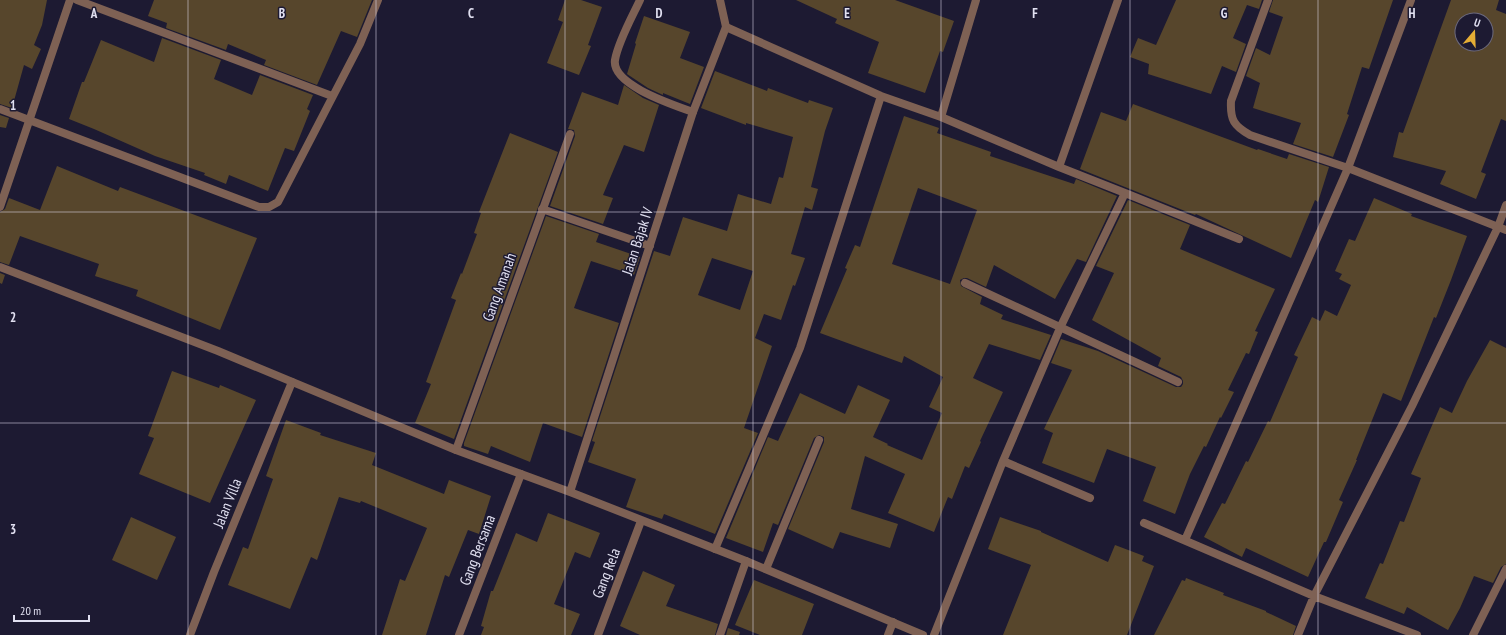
<svg xmlns="http://www.w3.org/2000/svg" width="1506" height="635" font-family="'PT Sans Narrow',sans-serif">
<style>
.building{fill:#57462c;fill-rule:evenodd}
.lines{fill:none;stroke-linecap:round;stroke-linejoin:round}
.minor{stroke:#7e6154;stroke-width:8}
.tertiary{stroke:#7e6154;stroke-width:8}
.grid{fill:none;stroke:#e1e0f1;stroke-width:1;stroke-opacity:0.55}
.labels{text-anchor:middle;dominant-baseline:central;stroke-width:3;stroke-linejoin:round;paint-order:stroke}
.street-label{font-size:15px;fill:#e1e0f1;stroke:#1d1a32}
.grid-label{font-size:13px;text-anchor:middle;font-weight:bold;fill:#e1e0f1;stroke:#1d1a32;stroke-width:3;stroke-linejoin:round;paint-order:stroke}
</style>
<rect width="100%" height="100%" fill="#1d1a32"/>
<!-- building -->
<path class="building" d="M0 0H47L42 25 34 45 41 49 32 69 24 65 12 108 0 104Z
M154 0H372L357 37 341 31 317 85 264 65 266 60 228 44 226 50 166 28 167 23 148 16Z
M565 0H581L602 7 588 45 591 46 579 75 547 63 563 22 558 20Z
M796 0H895L954 21 943 52 940 51 925 93 868 73 879 42 835 23 837 19Z
M1176 0H1262L1259 9 1247 5 1233 38 1246 44 1236 72 1222 66 1211 94 1148 74 1149 64 1130 57 1138 38 1156 45Z
M1273 0H1393L1369 69 1362 67 1347 114 1349 115 1333 157 1293 144 1301 123 1253 108 1260 83 1246 76 1256 48 1270 55 1283 17 1269 12Z
M1451 0H1499L1496 10 1506 14V121L1501 119 1481 172 1486 174 1476 199 1440 184 1446 171 1393 157 1399 132 1403 133ZM1462 20H1486V44H1462Z
M644 16 690 32 680 58 704 67 690 104 663 93V95L648 88 627 74 636 44 635 43Z
M162 38 221 60 214 79 252 95 260 75 313 95 307 109 310 111 294 151 285 148 268 191 229 175 226 184 204 175 205 173 155 156 94 129 69 119 82 82H84L101 40 154 62Z
M715 71 767 91 768 88 808 103 809 100 833 108 825 131 811 187 818 189 812 210 805 207 791 254 805 258 795 286 793 285 781 320 764 314 755 338 772 346 744 428 758 433 715 534 664 514 662 519 626 507 636 479 588 462 595 442 592 441 654 251 670 256 683 217 727 231 738 194 771 204 779 177 783 178 793 137 746 123V125L701 108ZM712 258 753 271 740 310 698 295Z
M624 85 643 98 659 105 644 152 624 145 603 195 613 198 603 224 550 206 575 136 574 130 568 129 582 92 618 105Z
M1133 104 1257 150 1258 149 1287 159 1289 154 1329 167 1318 202 1315 200 1291 258 1196 214 1195 215 1080 169 1101 112 1126 121Z
M0 115 9 118 6 128 0 127Z
M904 116 939 128 937 133 991 152 990 156 1074 184 1076 179 1117 196 1086 262 1077 259 1055 299 994 265 986 287 967 278H964L960 280 961 286 982 297 980 304 1003 315 1001 319 1051 335 1040 360 989 344 973 378 1003 392 980 441 981 442 969 468 965 466 952 499 948 497 934 532 888 513 905 474 865 456 851 509 898 524 890 548 840 532 833 549 788 529 824 442V437L819 435 814 438 778 525 773 523 763 552 726 538 768 437 778 441 800 393 845 414 858 385 890 400 873 437 888 444 887 445 922 460 942 413 929 407 943 377 904 356 902 363 820 333 847 269 845 268 855 245 860 247ZM918 188 977 210 950 284 892 264Z
M510 133 558 152 454 439 415 423 431 384 426 382 456 300 451 298 461 273 462 274 477 234 474 233 481 213 479 212Z
M57 166 118 191 120 187 257 238 220 330 136 296 138 290 95 276 99 264 20 236 9 265 0 262V212L5 209 9 198 40 210Z
M1374 198 1412 214 1411 216 1467 236 1451 280 1436 318 1434 317 1401 401 1383 393 1356 460H1357L1339 500 1343 502 1326 542H1324L1308 577 1246 548 1242 557 1204 537 1222 503 1225 504 1246 461 1248 462 1268 421 1270 422 1298 357 1294 355 1312 317 1320 321 1325 310 1337 316 1351 285 1339 279 1342 274 1335 271 1349 239 1355 241Z
M1128 200 1190 225 1180 249 1275 289 1255 331 1258 332 1249 354 1246 353 1228 390 1234 392 1221 418 1220 417 1206 447 1204 446 1190 474 1175 514 1143 501 1156 467 1107 449 1094 483 1042 463 1053 433 1044 429 1072 370 1051 363 1061 339 1098 351 1176 387H1181L1183 384V381L1181 377 1158 366 1161 358 1092 320 1114 273 1096 266Z
M546 216 599 234 596 242 640 257 634 275 591 261 574 308 619 323 582 437 543 423 530 462 491 446 488 454 464 446V443Z
M0 273 5 275 2 284 0 283Z
M1490 340 1506 348V564L1501 567 1493 583 1474 576 1460 608 1448 630 1407 607 1404 614 1365 598 1380 563 1383 564 1400 521 1404 522 1421 478 1411 474 1440 407 1452 413 1467 381Z
M172 371 219 388 220 385 256 400 210 503 139 474 154 438 148 436Z
M286 420 321 433 320 435 376 453 372 465 444 494 449 480 491 496 479 534 468 530 449 577 445 575 426 635H382L400 579 405 581 427 528 361 501 360 503 339 497 317 560 311 557 290 609 228 585 243 547 248 549 273 479 266 476Z
M548 513 600 533 590 558 575 552 554 604 580 614 571 635H481L484 627 481 626 491 591H493L516 533 537 542Z
M131 517 176 537 157 580 112 560Z
M1000 517 1041 531V532L1108 562 1115 545 1144 556 1142 561 1154 566 1127 635H1003L1031 565 988 549Z
M643 571 675 585 666 606 718 624 715 635H640L620 626Z
M1186 578 1224 593 1223 595 1266 611V612L1296 626 1293 635H1154L1182 580 1185 581Z
M754 580 814 604 802 635H760L735 625Z
M728 628 740 632 739 635H726Z"/>
<g class="lines">
<!-- minor -->
<path class="minor" d="M77 0 332 96
M640 0C632 17 618 42 615 60 611 85 674 105 693 112
M1268 0 1231 101C1230 120 1234 126 1250 135L1348 168 1506 230
M726 27 881 96 941 117 1059 167 1125 193 1060 328 1003 461 1090 498
M0 109 259 207H269L278 202 360 44 378 0
M941 117 976 0
M1059 167 1118 0
M1125 193 1239 239
M0 207 70 0
M542 209 650 246
M965 283 1178 382
M456 450 570 134
M1144 523 1314 596 1417 635
M1185 540 1348 168 1411 0
M715 549 800 348 881 96
M766 569 819 440
M190 635 214 572 292 382
M459 635 521 474
M598 635 641 521
M720 635 746 561
M888 635 893 622
M934 635 1003 461
M1298 635 1314 596 1412 406 1498 227 1506 205
M1473 635 1506 569"/>
<!-- tertiary -->
<path class="tertiary" d="M0 267 218 351 456 450 570 492 746 561 923 635
M570 492 693 112 726 27 720 0"/>
</g>
<!-- grid -->
<path class="grid" d="M188 0V635M376 0V635M565 0V635M753 0V635M941 0V635M1130 0V635M1318 0V635M0 212H1506M0 423H1506"/>
<g class="labels">
<!-- street labels -->
<g class="street-label">
<text transform="translate(637 241) rotate(-72)">Jalan Bajak IV</text>
<text transform="translate(499 287) rotate(-70)">Gang Amanah</text>
<text transform="translate(227 503) rotate(-68)">Jalan Villa</text>
<text transform="translate(477 550) rotate(-69)">Gang Bersama</text>
<text transform="translate(606 573) rotate(-69)">Gang Rela</text>
</g>
</g>
<g class="grid-label">
<text x="94" y="18">A</text>
<text x="282" y="18">B</text>
<text x="471" y="18">C</text>
<text x="659" y="18">D</text>
<text x="847" y="18">E</text>
<text x="1035" y="18">F</text>
<text x="1224" y="18">G</text>
<text x="1412" y="18">H</text>
<text x="13" y="110">1</text>
<text x="13" y="322">2</text>
<text x="13" y="534">3</text>
</g>
<!-- north arrow -->
<g transform="translate(1474 32) rotate(19)"><circle r="19" fill="#1d1a32" stroke="#6b697e"/>
<path d="M0-3L7 15L0 10L-7 15Z" fill="#e5ad35"/>
<text y="-6" font-size="11" font-weight="bold" text-anchor="middle" fill="#e1e0f1">U</text>
</g>
<!-- scale -->
<path d="M14 615v6h75v-6" fill="none" stroke="#e1e0f1" stroke-width="2"/>
<text x="20" y="615" font-size="12" fill="#e1e0f1" stroke="#1d1a32" stroke-width="3" paint-order="stroke">20 m</text>
</svg>
